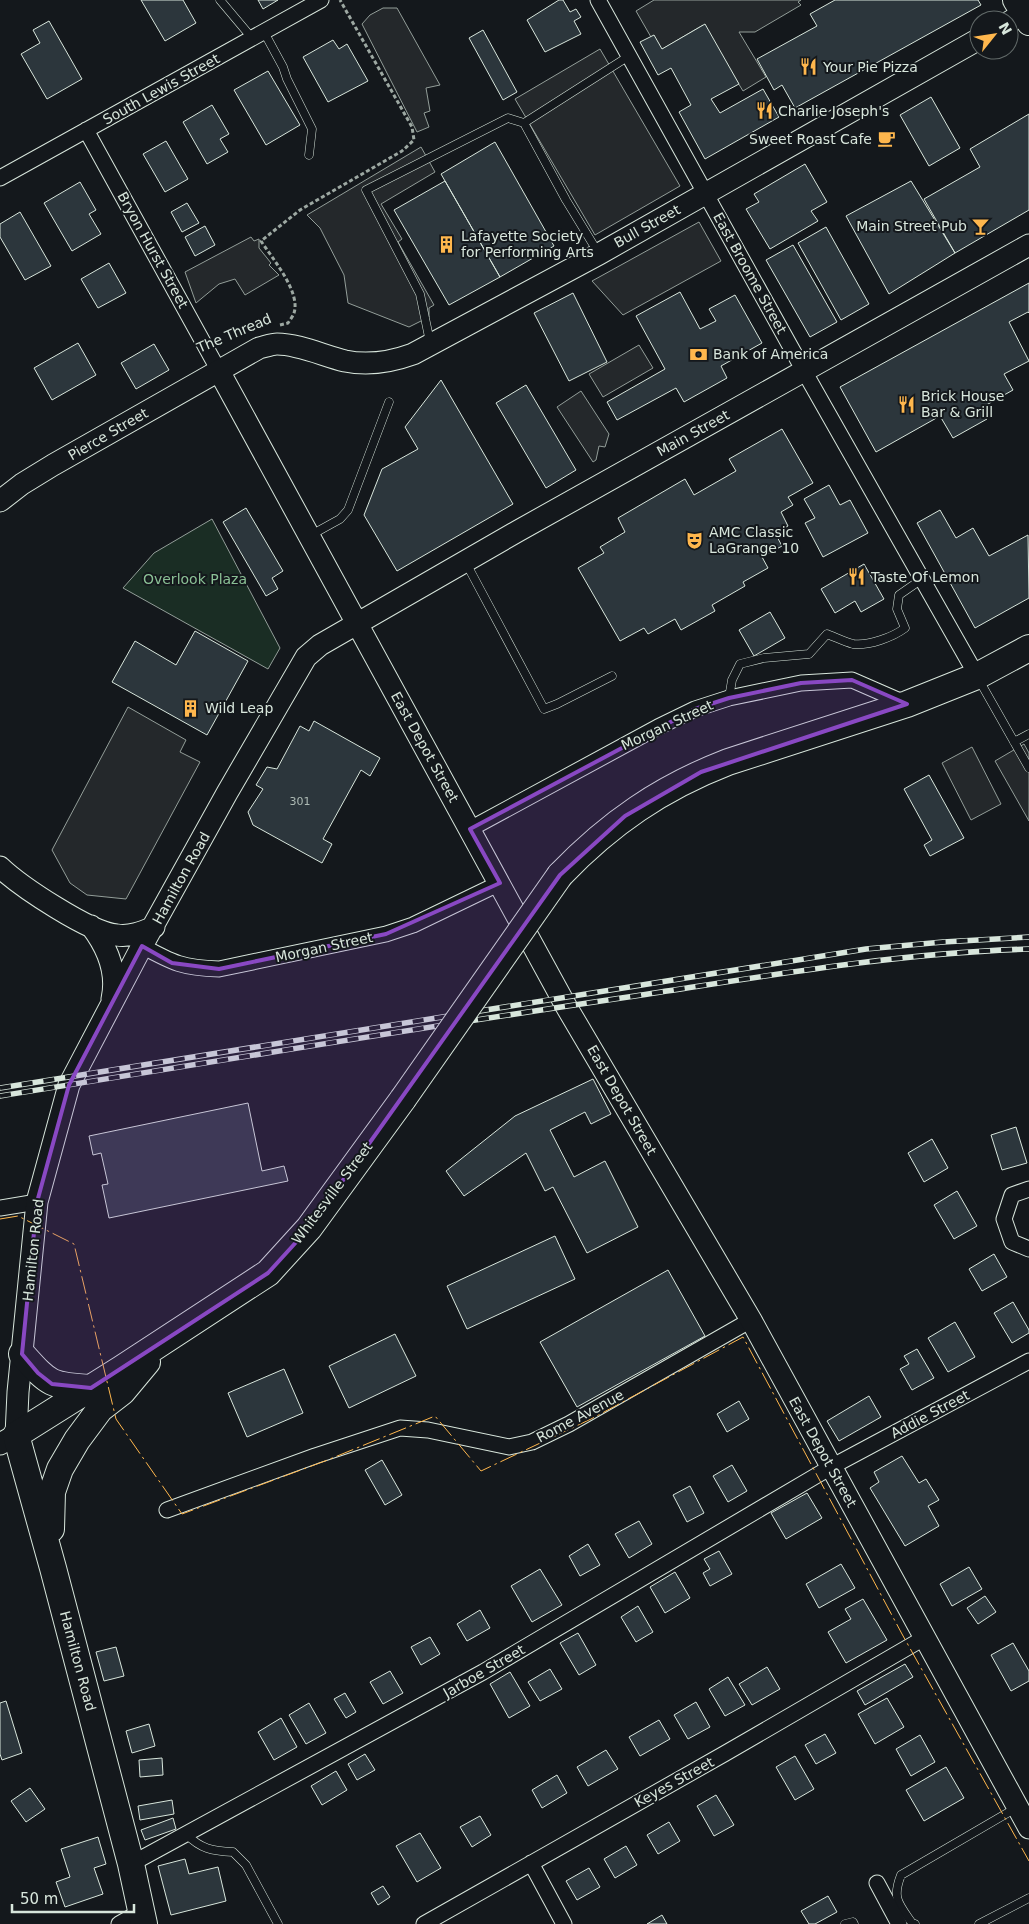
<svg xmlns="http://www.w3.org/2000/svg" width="1029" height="1924" font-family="'DejaVu Sans',sans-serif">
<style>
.green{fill:#1a2d24;stroke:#939e99}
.parking{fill:#24282b;stroke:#939e99}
.building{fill:#2c363c;stroke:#d8e6dc}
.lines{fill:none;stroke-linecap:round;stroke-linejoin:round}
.lane-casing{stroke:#d8e6dc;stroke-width:9}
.street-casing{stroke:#d8e6dc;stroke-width:17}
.secondary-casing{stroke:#d8e6dc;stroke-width:23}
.primary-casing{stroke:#d8e6dc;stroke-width:26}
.highway-casing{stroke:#d8e6dc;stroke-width:28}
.path{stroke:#9da8a2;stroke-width:3;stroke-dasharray:4 2.5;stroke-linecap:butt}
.lane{stroke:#14181c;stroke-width:8}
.street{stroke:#14181c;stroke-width:15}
.secondary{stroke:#14181c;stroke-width:21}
.primary{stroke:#14181c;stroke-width:24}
.highway{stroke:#14181c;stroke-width:26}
.rail-casing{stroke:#d8e6dc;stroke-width:5.5}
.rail{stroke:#14181c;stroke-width:4;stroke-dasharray:11;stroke-linecap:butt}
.highway-bridge-casing{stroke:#d8e6dc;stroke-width:28;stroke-linecap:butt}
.highway-bridge{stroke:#14181c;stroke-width:26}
.power{stroke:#ffb74d;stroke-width:1;stroke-dasharray:18 4 2.5 4;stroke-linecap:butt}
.marked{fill:#8948c3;fill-opacity:0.2;stroke:#8948c3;stroke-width:4;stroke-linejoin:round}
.labels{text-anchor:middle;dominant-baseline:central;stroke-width:4;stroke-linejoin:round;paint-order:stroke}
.number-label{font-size:11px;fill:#adbab4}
.poi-label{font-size:14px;fill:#d8e6dc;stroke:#14181c;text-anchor:start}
.street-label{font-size:14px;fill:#d8e6dc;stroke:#14181c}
.park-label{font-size:14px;fill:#8ac095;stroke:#14181c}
</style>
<rect width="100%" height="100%" fill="#14181c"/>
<!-- green -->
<path class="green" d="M212 519 280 648 268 669 123 588 154 553Z"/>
<!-- parking -->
<path class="parking" d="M654 0H801L798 2 801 5 755 32H739L766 77 743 91 703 25 659 51 636 11Z
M383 8H397L440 85 426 88 430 111 424 113 429 127 417 132 362 24 370 15Z
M600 49 680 186 595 235 515 99Z
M421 147 435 172 381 204 402 239 398 242 434 305 429 308V317L409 327 348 303 344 275 320 228 307 215Z
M699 222 721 261 623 315 592 281Z
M251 237 254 241 259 239V248L271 263 269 265 279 275 245 295 235 279 219 284 196 303 185 272Z
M639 345 653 368 603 397 589 374Z
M581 391 609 434 605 447 599 446 596 460 593 462 557 407Z
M128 707 186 740 180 752 200 762 126 899 87 895 70 883 52 850Z
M1024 744 1029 753V821L995 761Z
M972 747 1001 804 971 820 942 763Z"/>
<!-- building -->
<path class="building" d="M141 0H183L196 23 165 41Z
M258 0H278L263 9Z
M559 0H563L570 12 576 9 581 17 574 21 581 34 545 52 527 20Z
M835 0H978L981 5 795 108 782 85 774 90 757 59 817 26 810 14Z
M49 21 82 79 47 99 21 54 40 43 33 30Z
M705 24 739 84 711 99 720 113 763 89 779 117 705 159 679 112 691 105 671 68 658 75 640 42 654 35 662 49Z
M483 30 517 92 503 100 469 38Z
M333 40 339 49 347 44 368 81 328 102 303 57Z
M268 71 300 125 266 145 234 90Z
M931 97 960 148 929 166 900 115Z
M212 105 229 134 220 139 228 152 207 164 183 122Z
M1029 114V210L955 253 924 199 980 167 970 149Z
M166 141 188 179 165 192 143 154Z
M495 142 554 246 500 277 441 174Z
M805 164 827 202 811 211 818 221 770 249 746 209 759 202 754 194Z
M445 181 500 277 449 305 394 210Z
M911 181 955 253 889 294 846 216Z
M80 182 96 210 89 214 101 234 72 251 44 203Z
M187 203 199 223 182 232 171 212Z
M20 212 51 266 25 280 0 237V224Z
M205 226 215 245 195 256 185 237Z
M826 227 869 304 841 320 798 243Z
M793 245 837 322 810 337 766 260Z
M109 263 126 293 98 308 81 279Z
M1029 283V313L1028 312 1009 322 1029 361 1004 374 1013 390 981 408 987 419 953 438 940 416 876 452 840 387Z
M680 292 700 329 716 321 709 309 735 295 762 343 721 366 727 378 684 402 676 388 617 420 607 402 665 369 636 316Z
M573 293 607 362 569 381 534 313Z
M78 343 96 375 52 400 34 368Z
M154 344 169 370 136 389 121 363Z
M441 380 513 504 397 571 364 515 382 469 418 449 405 427Z
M526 385 576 470 546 488 496 403Z
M782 429 813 483 788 497 793 505 781 512 788 526 775 533 782 546 762 557 768 568 743 582 745 586 712 605 715 611 681 630 675 619 648 634 644 628 620 641 578 568 604 553 600 547 625 532 618 518 685 479 694 495 736 471 729 459Z
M829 485 840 505 850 500 868 533 823 557 805 523 815 518 804 499Z
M246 508 283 571 272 578 278 589 266 596 223 522Z
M940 510 956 538 973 528 989 556 1028 535 1029 598 975 628 917 523Z
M864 564 884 599 861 612 855 601 835 613 821 589Z
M770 612 785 638 754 656 739 630Z
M195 631 248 661 207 735 112 682 135 641 176 665Z
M314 721 380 758 370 776 361 770 323 839 332 844 322 863 253 825 248 812 263 789 256 785 267 767 277 769 300 726 309 731Z
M929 775 964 838 930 856 924 845 932 840 904 789Z
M593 1079 611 1114 591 1124 585 1112 550 1130 574 1177 605 1161 638 1227 587 1253 553 1187 545 1191 526 1153 464 1196 446 1171 515 1116Z
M248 1103 262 1171 284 1166 288 1181 109 1218 102 1185 108 1184 101 1153 93 1155 89 1136Z
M1016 1127 1027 1163 1002 1170 991 1135Z
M932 1139 948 1168 924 1182 908 1153Z
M957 1191 977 1226 954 1239 934 1205Z
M555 1236 575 1279 467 1329 447 1286Z
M994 1254 1007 1277 982 1291 969 1269Z
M668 1270 705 1336 577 1407 540 1342Z
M1013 1302 1029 1330V1333L1012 1343 994 1313Z
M955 1322 975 1357 948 1372 928 1338Z
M395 1334 416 1376 349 1408 329 1366Z
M917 1349 934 1378 912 1390 900 1369 909 1364 904 1356Z
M284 1369 303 1413 247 1437 228 1393Z
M869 1396 881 1417 839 1441 827 1421Z
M739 1401 749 1419 727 1432 717 1414Z
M902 1456 919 1483 926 1479 939 1500 928 1506 939 1526 905 1546 870 1488 879 1482 874 1472Z
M382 1460 402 1495 385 1505 365 1470Z
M732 1465 747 1491 728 1502 713 1476Z
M690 1486 704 1513 687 1522 673 1495Z
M807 1493 822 1518 786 1539 771 1513Z
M639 1521 652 1544 629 1558 615 1534Z
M588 1544 600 1565 580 1576 569 1556Z
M719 1551 732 1574 710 1586 703 1573 710 1569 704 1559Z
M841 1564 855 1588 819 1608 806 1584Z
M969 1567 982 1589 952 1606 940 1584Z
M540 1569 562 1605 532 1622 511 1586Z
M675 1572 690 1598 665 1613 650 1587Z
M985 1596 996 1612 978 1624 967 1608Z
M863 1599 887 1640 846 1663 828 1632 851 1619 845 1609Z
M638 1606 653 1632 636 1642 621 1617Z
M480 1610 490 1628 467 1641 457 1624Z
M578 1633 596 1665 579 1675 560 1643Z
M430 1637 440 1654 421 1665 411 1647Z
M1013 1643 1029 1671V1681L1011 1691 991 1655Z
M116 1647 124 1676 104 1681 96 1652Z
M905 1664 913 1677 865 1705 857 1691Z
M767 1667 780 1689 752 1705 739 1684Z
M550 1669 562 1689 540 1701 528 1682Z
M390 1671 403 1693 383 1704 370 1682Z
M510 1672 530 1706 509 1718 490 1684Z
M728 1677 745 1705 725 1716 709 1689Z
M345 1693 356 1712 346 1718 334 1699Z
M887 1698 904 1727 875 1744 858 1714Z
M6 1701 22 1753 2 1760 0 1754V1703Z
M696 1702 710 1727 688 1739 674 1715Z
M309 1703 326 1733 306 1744 289 1715Z
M281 1718 297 1747 274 1760 258 1732Z
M659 1720 670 1739 640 1756 629 1737Z
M149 1724 155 1746 132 1753 126 1731Z
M825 1734 836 1753 816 1764 805 1745Z
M920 1735 935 1762 911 1776 896 1749Z
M606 1750 618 1769 588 1786 577 1767Z
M365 1754 375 1770 357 1780 348 1764Z
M795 1756 814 1789 795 1800 776 1767Z
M162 1758 163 1775 140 1777 139 1760Z
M946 1767 964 1798 924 1821 906 1790Z
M336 1771 347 1790 322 1805 311 1786Z
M557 1775 567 1793 542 1808 532 1790Z
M30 1788 45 1809 26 1822 11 1801Z
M716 1795 734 1825 714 1836 697 1806Z
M172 1800 174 1814 140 1820 138 1806Z
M480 1816 491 1835 472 1847 460 1827Z
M173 1818 176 1829 145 1840 141 1830Z
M669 1822 680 1841 658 1854 647 1835Z
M420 1833 441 1868 417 1882 396 1846Z
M98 1837 106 1864 94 1868 103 1894 65 1907 56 1882 70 1877 61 1849Z
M626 1846 637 1865 615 1878 604 1859Z
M185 1859 189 1874 218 1867 226 1901 171 1915 158 1866Z
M589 1868 600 1887 577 1900 566 1881Z
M383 1886 390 1897 378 1905 371 1893Z
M828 1896 837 1912 815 1924H809L801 1911Z
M662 1915 667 1924H647Z"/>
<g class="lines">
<defs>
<path id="lane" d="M220 0 252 38
M264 32 283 67 287 79 312 129 309 155
M524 123 566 200 599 254
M430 342 420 294 366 190 508 118 524 123 629 56
M311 535 340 519 348 510 389 402
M466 563 544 709 557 704 612 676
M979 680 1029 768
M729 698 732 680 740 664 764 658 809 654 827 634C835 637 845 642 853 644 869 646 893 637 905 628L897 609 899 595 922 579
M1014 742 1029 734
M186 1834C201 1849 212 1851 233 1852L246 1865 278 1924
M845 1924 853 1922 854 1924
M915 1924 912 1923C898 1903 892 1898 901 1875L1016 1808
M979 1924 1029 1898"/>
<path id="street" d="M598 0 804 371 977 676
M86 130 219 371
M0 178 321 0
M470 829 658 727 695 709 729 698 801 683 852 680 907 704
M142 946C173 963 183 968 219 969L386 934 413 925 500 883
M1029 1189 1012 1195 1004 1219 1012 1242 1029 1249
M0 1208 37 1202
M167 1510 315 1456 400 1428 428 1430 509 1447 532 1442 569 1424 751 1320
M531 1863 564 1924
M131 1864 483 1672 831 1467 1029 1361
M877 1883 899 1924
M119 1924 140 1912
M424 1924 724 1754 924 1638"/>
<path id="secondary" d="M1009 22 1029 10
M219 371 566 1006 751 1320 1029 1828
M0 501 22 484 53 465 259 348C264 347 272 344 277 344 299 344 324 356 345 361 369 366 391 362 413 354L599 254 979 39
M0 867C20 886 90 933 117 935 130 937 142 932 154 927
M91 926C107 947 118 972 112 999
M0 1444 16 1435 18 1392 37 1202 69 1085 142 946 227 793 306 657 320 645 518 531 1029 245"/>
<path id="primary" d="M1015 0 1029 23"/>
<path id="highway" d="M560 875C610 823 661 788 728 762L907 704 977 676 1029 648
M22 1354C49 1384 50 1386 91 1388
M51 1529 52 1492 60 1469 77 1440 100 1409 122 1392 147 1362
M144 1924 131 1864 53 1568 16 1435 121 1369 268 1273 309 1228 403 1099"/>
</defs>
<!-- lane casing -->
<use href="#lane" class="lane-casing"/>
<!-- street casing -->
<use href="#street" class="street-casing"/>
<!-- secondary casing -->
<use href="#secondary" class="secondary-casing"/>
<!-- primary casing -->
<use href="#primary" class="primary-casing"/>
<!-- highway casing -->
<use href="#highway" class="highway-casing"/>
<!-- path -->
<path class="path" d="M280 325 288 323C290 320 293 316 294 313 301 292 272 258 261 241L300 210 402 151 414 140 412 127 340 0"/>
<!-- lane -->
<use href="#lane" class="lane"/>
<!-- street -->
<use href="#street" class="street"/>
<!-- secondary -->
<use href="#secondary" class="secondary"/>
<!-- primary -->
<use href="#primary" class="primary"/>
<!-- highway -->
<use href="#highway" class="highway"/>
<defs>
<path id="rail" d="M0 1088 866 949 943 942 1029 937
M0 1096C212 1062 423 1027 635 996 766 976 896 953 1029 949"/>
</defs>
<!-- rail casing -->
<use href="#rail" class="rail-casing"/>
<!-- rail -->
<use href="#rail" class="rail"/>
<defs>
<path id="highway-bridge" d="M403 1099 560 875"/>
</defs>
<!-- highway-bridge casing -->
<use href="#highway-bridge" class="highway-bridge-casing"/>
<!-- highway-bridge -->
<use href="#highway-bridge" class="highway-bridge"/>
<!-- power -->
<path class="power" d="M0 1219 18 1216 74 1244 116 1419 182 1514 325 1461 435 1416 481 1471 591 1419 743 1337 902 1634 1029 1861"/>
</g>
<!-- marked area -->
<path class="marked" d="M852 680 907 704 701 772 625 816 560 875 309 1228 268 1273 91 1388 52 1384 38 1373 22 1354 37 1202 69 1085 142 946 172 963 219 969 386 934 500 883 470 829 695 709 729 698 801 683Z"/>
<!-- icons -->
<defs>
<symbol id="restaurant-bare" viewBox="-9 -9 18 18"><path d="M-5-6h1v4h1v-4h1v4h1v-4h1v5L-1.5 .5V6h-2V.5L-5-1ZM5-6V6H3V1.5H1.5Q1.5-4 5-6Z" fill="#ffb74d" stroke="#14181c" stroke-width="2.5" paint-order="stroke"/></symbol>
<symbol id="cafe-bare" viewBox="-9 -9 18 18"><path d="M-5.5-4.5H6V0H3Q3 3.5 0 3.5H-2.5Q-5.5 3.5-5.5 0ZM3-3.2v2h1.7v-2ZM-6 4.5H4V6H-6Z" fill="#ffb74d" stroke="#14181c" stroke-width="2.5" paint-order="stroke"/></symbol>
<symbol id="bar-bare" viewBox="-9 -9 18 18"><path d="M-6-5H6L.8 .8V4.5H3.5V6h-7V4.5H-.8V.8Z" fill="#ffb74d" stroke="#14181c" stroke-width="2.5" paint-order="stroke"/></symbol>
<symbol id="building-bare" viewBox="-9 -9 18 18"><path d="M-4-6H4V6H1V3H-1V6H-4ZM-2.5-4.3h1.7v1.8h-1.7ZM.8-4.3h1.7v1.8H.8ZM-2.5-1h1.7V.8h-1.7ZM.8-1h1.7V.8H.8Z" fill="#ffb74d" stroke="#14181c" stroke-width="2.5" paint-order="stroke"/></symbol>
<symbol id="bank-bare" viewBox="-9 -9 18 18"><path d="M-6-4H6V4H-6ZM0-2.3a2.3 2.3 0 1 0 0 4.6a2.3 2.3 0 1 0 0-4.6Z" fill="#ffb74d" stroke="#14181c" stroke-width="2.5" paint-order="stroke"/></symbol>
<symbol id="theatre-bare" viewBox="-9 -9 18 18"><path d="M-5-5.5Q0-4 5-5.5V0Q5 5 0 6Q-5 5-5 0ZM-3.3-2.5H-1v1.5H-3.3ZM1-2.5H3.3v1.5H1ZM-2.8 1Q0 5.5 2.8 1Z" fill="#ffb74d" stroke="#14181c" stroke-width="2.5" paint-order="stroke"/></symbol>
</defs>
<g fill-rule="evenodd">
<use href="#restaurant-bare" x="796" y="54" width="25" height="25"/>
<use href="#restaurant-bare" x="752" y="98" width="25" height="25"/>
<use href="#cafe-bare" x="874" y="126" width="25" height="25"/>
<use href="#bar-bare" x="968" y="214" width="25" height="25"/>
<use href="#building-bare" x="434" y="232" width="25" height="25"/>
<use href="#bank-bare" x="686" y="342" width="25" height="25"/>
<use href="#restaurant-bare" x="894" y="392" width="25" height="25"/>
<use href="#theatre-bare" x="682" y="528" width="25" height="25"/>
<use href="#restaurant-bare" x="844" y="564" width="25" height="25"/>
<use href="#building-bare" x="178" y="696" width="25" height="25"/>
</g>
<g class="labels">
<!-- number labels -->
<g class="number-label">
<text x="300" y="801">301</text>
</g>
<!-- poi labels -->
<g class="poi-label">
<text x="823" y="67">Your Pie Pizza</text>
<text x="778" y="111">Charlie Joseph's</text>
<text x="872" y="139" text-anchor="end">Sweet Roast Cafe</text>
<text x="967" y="226" text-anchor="end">Main Street Pub</text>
<text x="461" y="236">Lafayette Society<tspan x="461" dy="16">for Performing Arts</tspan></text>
<text x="713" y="354">Bank of America</text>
<text x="921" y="396">Brick House<tspan x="921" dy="16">Bar &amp; Grill</tspan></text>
<text x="709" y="532">AMC Classic<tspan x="709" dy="16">LaGrange 10</tspan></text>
<text x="871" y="577">Taste Of Lemon</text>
<text x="205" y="708">Wild Leap</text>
</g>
<!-- street labels -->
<g class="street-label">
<text transform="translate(161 89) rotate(-29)">South Lewis Street</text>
<text transform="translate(647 226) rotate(-29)">Bull Street</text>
<text transform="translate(153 250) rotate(61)">Bryon Hurst Street</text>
<text transform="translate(750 273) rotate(61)">East Broome Street</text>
<text transform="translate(234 333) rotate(-23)">The Thread</text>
<text transform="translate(693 433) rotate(-29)">Main Street</text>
<text transform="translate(108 434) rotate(-30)">Pierce Street</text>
<text transform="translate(667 725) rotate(-25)">Morgan Street</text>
<text transform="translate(425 747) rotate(61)">East Depot Street</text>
<text transform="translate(181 878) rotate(-61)">Hamilton Road</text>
<text transform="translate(324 947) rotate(-12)">Morgan Street</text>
<text transform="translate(622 1100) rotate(60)">East Depot Street</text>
<text transform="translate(332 1193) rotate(-53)">Whitesville Street</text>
<text transform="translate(33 1250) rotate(-84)">Hamilton Road</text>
<text transform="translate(930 1414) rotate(-28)">Addie Street</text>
<text transform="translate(580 1416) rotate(-28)">Rome Avenue</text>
<text transform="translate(823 1452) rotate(61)">East Depot Street</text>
<text transform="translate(78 1661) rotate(75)">Hamilton Road</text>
<text transform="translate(484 1671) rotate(-30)">Jarboe Street</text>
<text transform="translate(674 1782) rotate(-29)">Keyes Street</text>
</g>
<!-- park labels -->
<g class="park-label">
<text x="195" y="579">Overlook Plaza</text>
</g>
</g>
<!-- north arrow -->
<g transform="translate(994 35) rotate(60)"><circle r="24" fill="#14181c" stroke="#626a69"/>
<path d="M0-4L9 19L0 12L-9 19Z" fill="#ffb74d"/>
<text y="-8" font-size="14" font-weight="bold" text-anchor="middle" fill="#d8e6dc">N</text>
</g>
<!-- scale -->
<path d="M12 1904v8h122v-8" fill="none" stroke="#d8e6dc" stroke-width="2.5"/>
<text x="20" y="1904" font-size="15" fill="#d8e6dc" stroke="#14181c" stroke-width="4" paint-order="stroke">50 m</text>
</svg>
